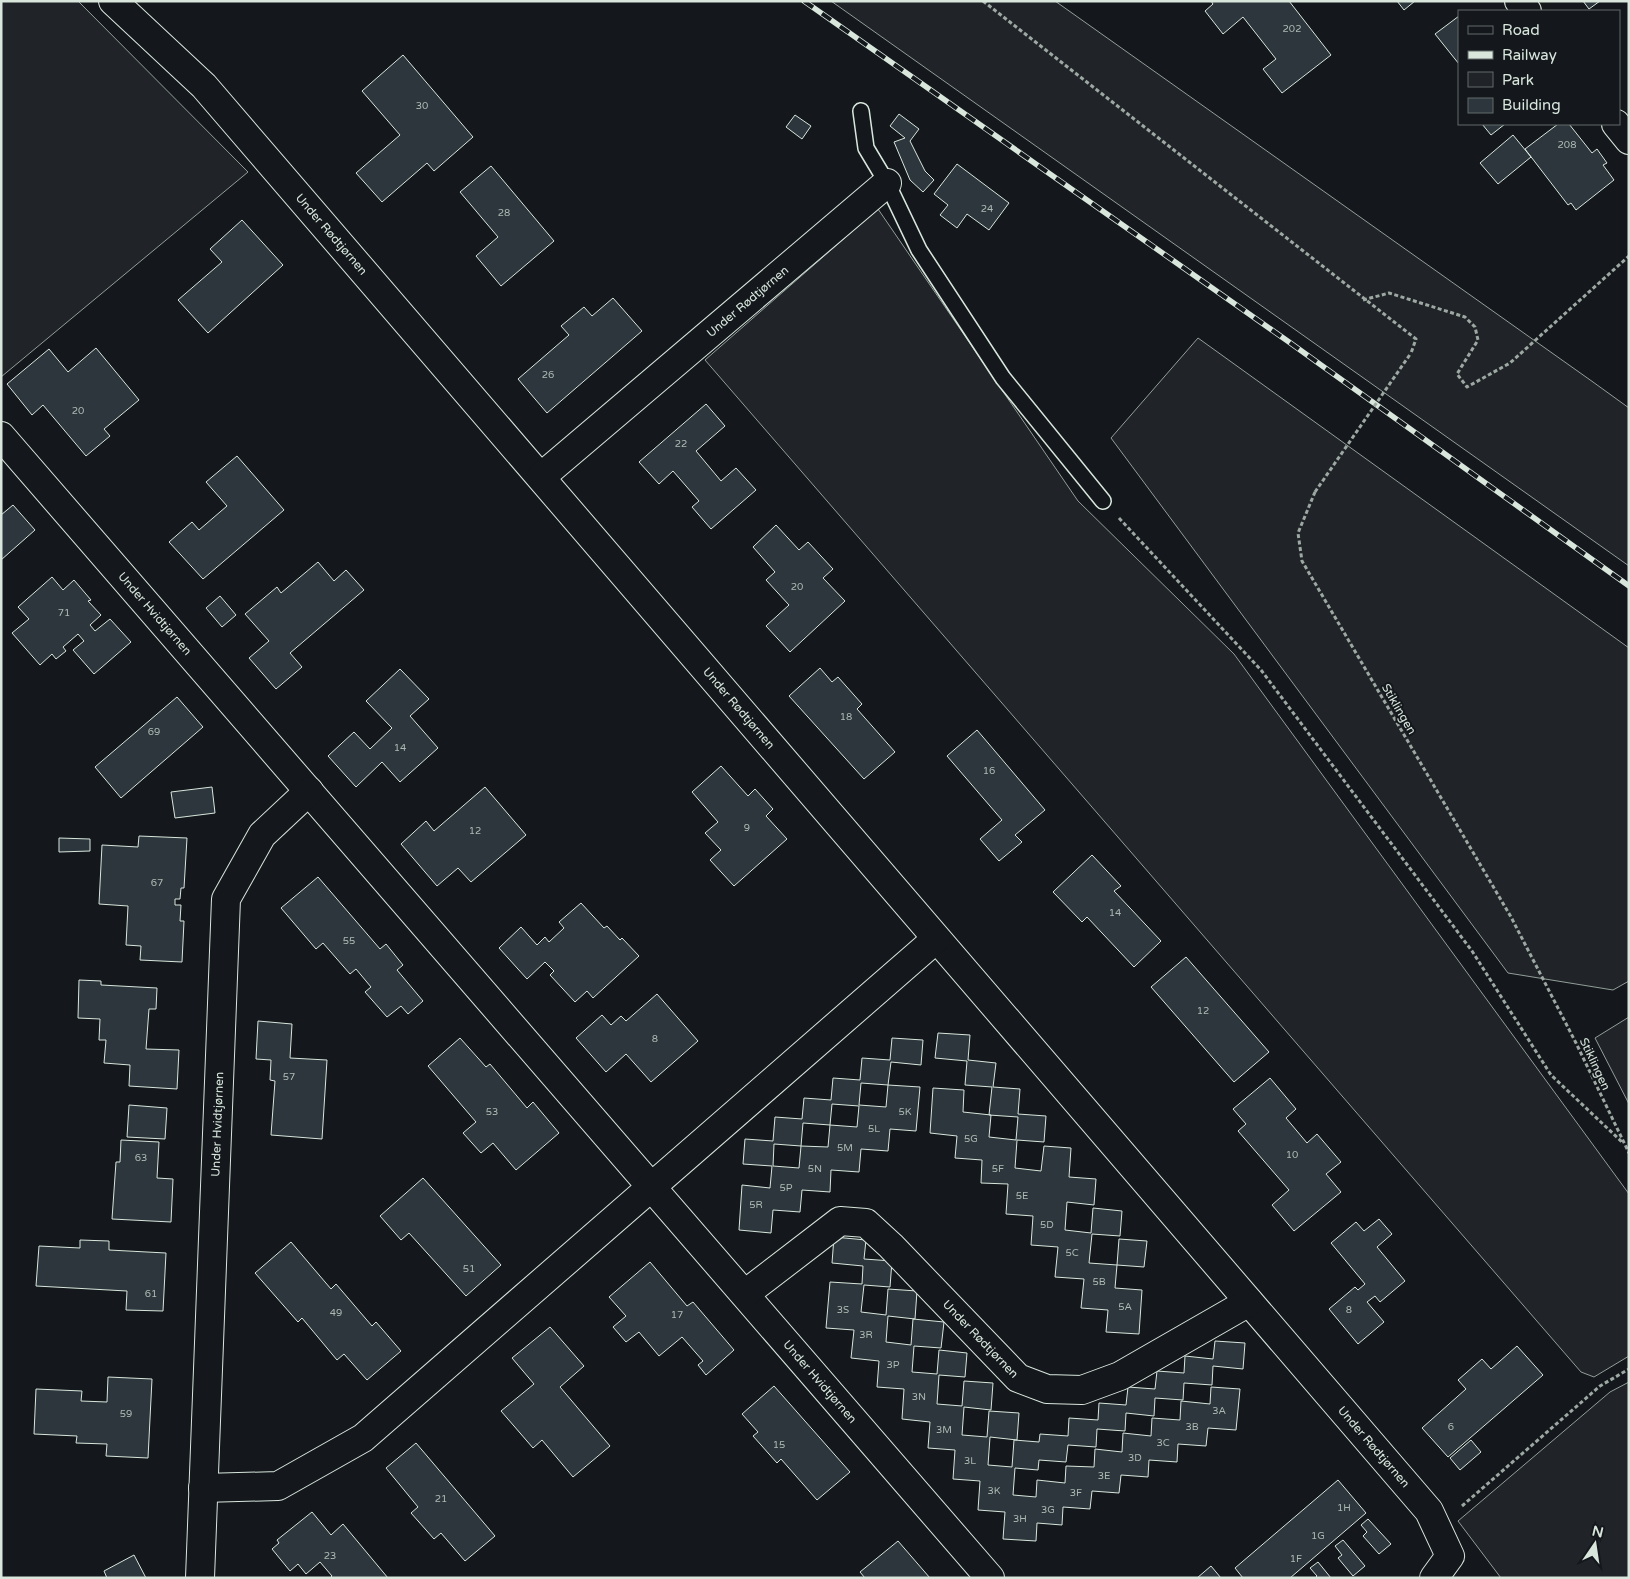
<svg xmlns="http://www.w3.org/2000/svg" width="1630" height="1579" font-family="'Varela Round',sans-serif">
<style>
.green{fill:#202428;stroke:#939e99}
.building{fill:#2c363c;stroke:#d8e6dc;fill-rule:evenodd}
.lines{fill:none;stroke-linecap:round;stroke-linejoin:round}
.service-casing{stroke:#d8e6dc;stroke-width:18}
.minor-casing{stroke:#d8e6dc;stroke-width:30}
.path{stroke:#9da8a2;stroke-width:3;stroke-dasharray:4 2.5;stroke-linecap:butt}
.service{stroke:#14181c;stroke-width:15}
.minor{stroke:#14181c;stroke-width:28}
.rail-casing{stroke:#d8e6dc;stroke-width:5.5}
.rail{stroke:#14181c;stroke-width:4;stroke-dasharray:11;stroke-linecap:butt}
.path-bridge{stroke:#9da8a2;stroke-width:3;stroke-dasharray:4 2.5;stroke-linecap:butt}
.labels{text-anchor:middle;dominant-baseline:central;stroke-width:4;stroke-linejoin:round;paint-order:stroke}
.number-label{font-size:10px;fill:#adbab4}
.street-label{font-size:12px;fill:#d8e6dc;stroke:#14181c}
</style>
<rect width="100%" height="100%" fill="#14181c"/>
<!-- green -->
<path class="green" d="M1 1H78L248 172 1 377Z
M831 1H1055L1593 382 1629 408V566Z
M878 209 1078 501 1234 654 1629 1194V1356L1594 1377 1581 1372 705 360Z
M1198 338 1629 648V981L1613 990 1508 973 1111 438Z
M1629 1017V1104L1595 1038Z
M1629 1382V1578H1501L1458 1521 1610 1392Z"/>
<!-- building -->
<path class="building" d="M1289 1 1331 55 1282 93 1263 69 1276 59 1243 17 1223 34 1205 11 1213 4 1211 1Z
M1397 1H1415L1404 10Z
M1583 1H1600L1589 9Z
M1459 16V64L1435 34Z
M403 55 473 137 434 171 427 163 382 202 356 173 400 135 362 91Z
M899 114 919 129 910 141 925 171 934 180 923 192 910 180 894 142 905 138 890 126Z
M795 115 811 126 802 139 786 127Z
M1482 124H1505L1491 135Z
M1558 124H1569L1592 153 1597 149 1607 163 1603 165 1614 180 1576 210 1571 203 1568 205 1525 149Z
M1513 135 1531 157 1498 184 1480 163Z
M957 164 1009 203 989 230 967 214 957 228 940 215 948 205 934 194Z
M491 166 554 241 501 286 476 256 498 237 460 192Z
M242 220 283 265 208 333 178 300 222 262 210 249Z
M613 298 642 331 547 413 518 379 569 335 561 326 584 307 592 316Z
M96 348 139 400 104 429 110 436 86 456 43 405 32 415 7 384 49 349 68 372Z
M706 404 725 426 696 451 721 481 736 468 756 490 711 529 692 507 699 501 673 471 659 484 639 462Z
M237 456 284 510 203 579 169 542 192 522 199 530 227 506 206 482Z
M13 505 35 530 1 560V515Z
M776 525 799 550 808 542 833 569 823 578 845 601 790 652 766 626 789 605 766 580 775 572 753 547Z
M318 562 334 581 346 570 364 590 290 653 302 667 276 689 249 658 269 641 245 614 277 587 281 593Z
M52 577 63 590 74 580 91 600 88 601 101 615 90 625 95 631 110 619 131 642 94 674 73 650 84 641 78 634 63 647 66 651 56 659 52 654 40 665 12 633 29 619 18 607Z
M220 596 236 615 222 627 206 608Z
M820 668 832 682 838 677 862 704 857 709 895 752 864 779 789 696Z
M400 669 429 699 410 716 438 748 400 782 382 762 356 787 328 756 354 732 370 749 392 728 366 701Z
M177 697 203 727 121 798 95 767Z
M977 730 1045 810 1015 835 1022 842 999 861 980 839 1002 820 947 756Z
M721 766 748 796 755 789 773 809 766 816 787 839 734 886 710 860 721 850 705 833 718 822 692 792Z
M212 787 215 813 175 818 171 792Z
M485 787 526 835 471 882 458 868 437 886 401 844 426 821 434 831Z
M139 836 187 838 184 888H181L180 899H175V905H181L180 921H184L182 962 140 960 141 946 126 945 128 906 99 904 102 845 138 847Z
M59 838 90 839V851L59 852Z
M1092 855 1121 886 1114 891 1161 941 1134 967 1087 917 1082 922 1053 892Z
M318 877 380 949 386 944 403 965 397 970 423 1001 408 1014 401 1006 387 1017 365 992 371 987 356 969 350 974 323 943 316 949 281 908Z
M581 903 604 928 607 926 620 940 622 938 639 956 593 998 587 991 575 1002 550 975 554 971 545 962 527 979 499 948 521 927 537 945 545 937 549 942 564 928 559 922Z
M1186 957 1269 1052 1234 1082 1151 987Z
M79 980 101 981V985L157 988 156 1009H149L146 1049 179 1050 177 1089 129 1086 130 1065 104 1063 106 1040H99L100 1019 78 1018Z
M657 994 698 1041 651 1082 626 1054 606 1072 576 1038 602 1015 611 1025 621 1016 626 1021Z
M258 1021 292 1024 290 1058 327 1060 322 1139 271 1135 275 1081 270 1080 271 1060 256 1059Z
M938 1033 970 1035 968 1060 996 1063 993 1087 1020 1089 1018 1114 1046 1116 1044 1142 1017 1140 1015 1168 1041 1171 1044 1146 1071 1148 1069 1177 1096 1179 1094 1205 1067 1202 1065 1230 1091 1233 1093 1208 1122 1211 1120 1236 1092 1234 1089 1263 1117 1265 1119 1239 1147 1241 1144 1267 1117 1265 1115 1288 1142 1290 1139 1334 1106 1332 1108 1310 1081 1308 1084 1279 1055 1277 1058 1247 1031 1245 1033 1216 1006 1214 1008 1184 981 1183 982 1160 955 1158 957 1136 930 1133 933 1088 964 1090 963 1112 991 1115 989 1137 1016 1140 1018 1117 989 1115 992 1087 965 1085 967 1061 935 1058Z
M460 1038 486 1067 490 1064 527 1108 533 1102 559 1133 516 1170 493 1143 481 1153 463 1133 476 1122 428 1066Z
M892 1038 923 1040 921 1065 891 1062 888 1085 920 1087 916 1131 890 1129 888 1151 861 1149 859 1172 831 1170 830 1192 802 1190 800 1212 773 1210 771 1233 739 1230 742 1185 770 1188 772 1166 743 1164 745 1139 773 1141 775 1117 802 1119 804 1098 831 1100 833 1078 860 1080 862 1058 890 1060ZM861 1083 888 1085 886 1107 859 1105ZM832 1104 859 1106 857 1127 830 1125ZM803 1123 830 1125 828 1147 801 1146ZM774 1144 801 1146 799 1168 773 1166Z
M1270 1078 1296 1109 1286 1118 1307 1143 1317 1134 1341 1162 1326 1174 1341 1192 1294 1231 1272 1205 1289 1190 1238 1131 1246 1124 1233 1109Z
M129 1105 167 1108 165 1139 127 1137Z
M121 1140 159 1142 157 1178 173 1179 171 1222 112 1219 116 1162H120Z
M423 1178 501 1265 466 1296 409 1233 401 1240 380 1216Z
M1379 1219 1392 1234 1377 1247 1405 1281 1380 1302 1375 1296 1367 1302 1384 1322 1358 1344 1329 1309 1355 1287 1358 1290 1365 1284 1331 1243 1356 1222 1364 1231Z
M834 1237 866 1240 864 1259 892 1261 890 1287 864 1285 861 1312 886 1315 888 1289 917 1291 915 1319 888 1316 886 1342 911 1345 913 1319 944 1322 941 1348 914 1346 912 1372 937 1374 939 1350 967 1353 965 1377 939 1375 937 1404 962 1406 964 1381 993 1383 991 1410 964 1407 962 1435 987 1437 989 1411 1019 1413 1017 1440 990 1437 988 1465 1012 1467 1014 1440 1039 1442 1040 1434 1068 1436 1069 1418 1098 1420 1099 1403 1126 1405 1128 1387 1155 1389 1157 1371 1184 1373 1185 1356 1213 1359 1215 1341 1245 1343 1243 1369 1213 1366 1212 1385 1184 1383 1183 1400 1155 1398 1154 1416 1126 1413 1125 1431 1097 1429 1096 1447 1068 1445 1066 1462 1039 1460 1038 1470 1015 1468 1013 1495 1036 1497 1037 1480 1065 1483 1066 1466 1094 1467 1095 1449 1122 1452 1123 1433 1151 1436 1152 1418 1180 1420 1181 1401 1210 1404 1211 1387 1240 1389 1236 1430 1208 1428 1206 1446 1178 1444 1177 1462 1149 1460 1148 1477 1121 1475 1119 1493 1092 1491 1090 1509 1063 1507 1062 1525 1037 1523 1036 1541 1003 1539 1005 1512 978 1510 980 1481 953 1479 955 1450 928 1448 930 1422 902 1419 904 1389 877 1387 879 1361 851 1358 854 1330 826 1328 830 1282 862 1284 863 1266 832 1263Z
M80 1240 109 1241V1250L166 1253 163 1311 126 1310 127 1291 36 1286 39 1246 80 1248Z
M291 1242 331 1289 336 1284 372 1326 376 1322 401 1351 367 1380 344 1354 337 1360 302 1318 298 1322 255 1273Z
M650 1262 687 1306 693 1302 734 1350 706 1375 698 1365 703 1361 682 1337 659 1356 639 1332 626 1342 613 1327 626 1316 609 1297Z
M550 1327 584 1366 560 1387 610 1446 573 1477 542 1440 533 1448 501 1411 534 1384 512 1358Z
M1517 1346 1543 1375 1448 1457 1422 1428 1466 1389 1458 1380 1482 1359 1491 1369Z
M108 1377 152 1379 148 1458 106 1456 107 1444 76 1443 77 1436 34 1434 36 1389 82 1391 81 1401 107 1402Z
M774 1386 850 1472 817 1500 781 1459 777 1463 753 1436 758 1432 742 1414Z
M1471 1440 1481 1452 1460 1470 1450 1458Z
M416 1443 495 1536 465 1561 441 1533 434 1539 411 1513 418 1507 386 1468Z
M1338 1480 1366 1513 1290 1578H1243L1235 1568Z
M312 1512 331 1535 343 1524 388 1578H330L332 1576 320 1562 306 1574 298 1564 290 1571 272 1549 279 1543 277 1540Z
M1368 1519 1391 1544 1379 1554 1363 1536 1367 1532 1361 1525Z
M1343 1540 1365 1566 1353 1576 1338 1558 1342 1555 1335 1546Z
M898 1541 930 1578H865L860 1572Z
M134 1555 146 1578H107L104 1571Z
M1318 1562 1331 1578H1315L1317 1576 1310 1568Z
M1211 1566 1221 1578H1197Z"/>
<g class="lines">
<defs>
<path id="service" d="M861 111 866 148 887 183 919 250 1003 378 1103 501"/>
<g id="minor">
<path id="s1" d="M113 1 204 86 1429 1511 1450 1556 1434 1578"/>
<path d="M1519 1 1527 11"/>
<path d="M1616 124 1629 140"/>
<path id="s2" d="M1 436 990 1578"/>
<path id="s3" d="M541 477 887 183"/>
<path id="s4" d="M745 1294 840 1221 866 1223 891 1246 1018 1378 1047 1389 1082 1390 1120 1376 1249 1302"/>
<path d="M203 1488 278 1486 363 1438 936 939"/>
<path id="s5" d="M200 1578 226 899 262 835 309 791"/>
</g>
</defs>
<!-- service casing -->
<use href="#service" class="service-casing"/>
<!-- minor casing -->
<use href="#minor" class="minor-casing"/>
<!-- path -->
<path class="path" d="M983 1 1416 339 1411 353
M1363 300 1389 293 1465 317 1475 327 1478 340 1457 374 1467 387 1510 363 1629 256
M1315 492 1298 533 1302 561 1511 917 1576 1043 1629 1153
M1119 518 1261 670 1472 951 1551 1075 1622 1142
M1462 1506 1600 1386 1629 1369"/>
<!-- service -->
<use href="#service" class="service"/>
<!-- minor -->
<use href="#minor" class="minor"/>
<defs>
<path id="rail" d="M804 1 1289 342 1629 586"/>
</defs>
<!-- rail casing -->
<use href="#rail" class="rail-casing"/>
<!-- rail -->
<use href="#rail" class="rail"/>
<!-- path-bridge -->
<path class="path-bridge" d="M1315 492 1411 353"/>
</g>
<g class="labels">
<!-- number labels -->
<g class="number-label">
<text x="1292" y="29">202</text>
<text x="422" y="106">30</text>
<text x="1567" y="145">208</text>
<text x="987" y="209">24</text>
<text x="504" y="213">28</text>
<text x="548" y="375">26</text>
<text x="78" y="411">20</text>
<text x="681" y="444">22</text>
<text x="797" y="587">20</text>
<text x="64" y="613">71</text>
<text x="846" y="717">18</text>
<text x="154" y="732">69</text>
<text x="400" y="748">14</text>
<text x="989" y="771">16</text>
<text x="747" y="828">9</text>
<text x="475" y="831">12</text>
<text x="157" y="883">67</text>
<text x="1115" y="913">14</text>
<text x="349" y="941">55</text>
<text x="1203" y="1011">12</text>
<text x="655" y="1039">8</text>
<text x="289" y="1077">57</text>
<text x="492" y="1112">53</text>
<text x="905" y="1112">5K</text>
<text x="874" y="1129">5L</text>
<text x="971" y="1139">5G</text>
<text x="845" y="1148">5M</text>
<text x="1292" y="1155">10</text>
<text x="141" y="1158">63</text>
<text x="815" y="1169">5N</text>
<text x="998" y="1169">5F</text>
<text x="786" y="1188">5P</text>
<text x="1022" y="1196">5E</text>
<text x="756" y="1205">5R</text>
<text x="1047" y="1225">5D</text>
<text x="1072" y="1253">5C</text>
<text x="469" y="1269">51</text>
<text x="1099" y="1282">5B</text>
<text x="151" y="1294">61</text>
<text x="1125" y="1307">5A</text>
<text x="843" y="1310">3S</text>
<text x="1349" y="1310">8</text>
<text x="336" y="1313">49</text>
<text x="677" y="1315">17</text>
<text x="866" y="1335">3R</text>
<text x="893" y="1365">3P</text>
<text x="919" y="1397">3N</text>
<text x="1219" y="1411">3A</text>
<text x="126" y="1414">59</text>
<text x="1192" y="1427">3B</text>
<text x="1451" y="1427">6</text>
<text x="944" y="1430">3M</text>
<text x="1163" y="1443">3C</text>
<text x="779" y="1445">15</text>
<text x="1135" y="1458">3D</text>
<text x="970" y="1461">3L</text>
<text x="1104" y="1476">3E</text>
<text x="994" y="1491">3K</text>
<text x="1076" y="1493">3F</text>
<text x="441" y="1499">21</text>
<text x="1344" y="1508">1H</text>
<text x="1048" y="1510">3G</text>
<text x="1020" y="1519">3H</text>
<text x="1318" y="1536">1G</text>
<text x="330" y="1556">23</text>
<text x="1296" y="1559">1F</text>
</g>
<!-- street labels -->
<g class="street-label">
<text stroke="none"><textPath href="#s1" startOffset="320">Under Rødtjørnen</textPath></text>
<text stroke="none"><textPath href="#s3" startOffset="271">Under Rødtjørnen</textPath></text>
<text stroke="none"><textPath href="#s2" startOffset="235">Under Hvidtjørnen</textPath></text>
<text stroke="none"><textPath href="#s1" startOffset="945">Under Rødtjørnen</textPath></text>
<text transform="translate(1399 709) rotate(60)">Stiklingen</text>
<text transform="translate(1595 1064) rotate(65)">Stiklingen</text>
<text stroke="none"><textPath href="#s5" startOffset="454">Under Hvidtjørnen</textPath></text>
<text stroke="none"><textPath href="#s4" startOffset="309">Under Rødtjørnen</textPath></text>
<text stroke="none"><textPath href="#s2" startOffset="1251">Under Hvidtjørnen</textPath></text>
<text stroke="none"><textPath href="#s1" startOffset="1919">Under Rødtjørnen</textPath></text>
</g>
</g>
<!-- border -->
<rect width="1630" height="1579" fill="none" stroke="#d8e6dc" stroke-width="5"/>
<!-- legend -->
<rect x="1458" y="10" width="162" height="115" fill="#14181c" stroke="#626a69"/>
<rect x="1468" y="26" width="25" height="8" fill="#14181c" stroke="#626a69"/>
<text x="1502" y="35" font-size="15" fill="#d8e6dc">Road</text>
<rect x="1468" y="51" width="25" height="8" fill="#d8e6dc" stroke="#626a69"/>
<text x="1502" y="60" font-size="15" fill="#d8e6dc">Railway</text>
<rect x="1468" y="72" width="25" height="15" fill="#202428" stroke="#626a69"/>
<text x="1502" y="85" font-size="15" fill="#d8e6dc">Park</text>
<rect x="1468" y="98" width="25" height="15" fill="#2c363c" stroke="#626a69"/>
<text x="1502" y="110" font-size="15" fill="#d8e6dc">Building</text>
<!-- north arrow -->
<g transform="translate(1595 1544) rotate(13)" stroke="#14181c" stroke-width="4" paint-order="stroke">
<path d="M0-4L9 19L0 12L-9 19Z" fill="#d8e6dc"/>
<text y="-8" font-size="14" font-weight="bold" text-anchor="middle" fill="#d8e6dc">N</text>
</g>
</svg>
